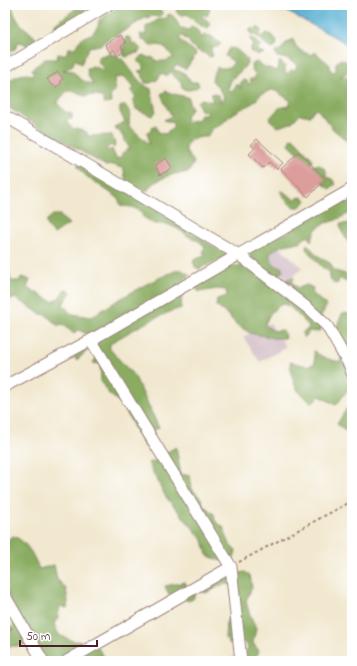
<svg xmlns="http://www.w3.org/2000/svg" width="357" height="666" font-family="'Indie Flower',sans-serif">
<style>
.industrial{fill:#d2bdc6}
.forest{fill:#89ac61;stroke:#6a6646}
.water{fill:#54afd2;stroke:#4f677e}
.building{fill:#dc9d9b}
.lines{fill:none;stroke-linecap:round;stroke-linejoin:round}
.minor-casing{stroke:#9e847d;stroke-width:13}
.path{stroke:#9e847d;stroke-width:2;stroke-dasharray:3 3;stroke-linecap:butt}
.minor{stroke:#fff;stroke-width:11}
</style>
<rect width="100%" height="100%" fill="#fff"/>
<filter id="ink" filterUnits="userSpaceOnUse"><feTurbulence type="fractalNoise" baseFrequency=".025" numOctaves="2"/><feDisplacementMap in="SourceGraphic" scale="8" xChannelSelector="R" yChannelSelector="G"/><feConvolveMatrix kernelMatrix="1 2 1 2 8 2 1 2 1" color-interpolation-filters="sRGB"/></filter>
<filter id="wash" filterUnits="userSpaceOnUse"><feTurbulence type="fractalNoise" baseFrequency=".012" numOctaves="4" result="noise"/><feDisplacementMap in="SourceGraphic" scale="16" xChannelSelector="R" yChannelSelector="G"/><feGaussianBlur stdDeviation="0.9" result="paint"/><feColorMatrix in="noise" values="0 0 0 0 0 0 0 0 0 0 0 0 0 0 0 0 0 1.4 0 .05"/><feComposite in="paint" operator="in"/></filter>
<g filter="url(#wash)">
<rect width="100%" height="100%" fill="#f1e8cf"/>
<!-- industrial -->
<path class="industrial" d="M278 246 302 267 289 281 264 260Z
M270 323 286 347 260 362 243 337Z"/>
<!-- forest -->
<path class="forest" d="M5 5H12C15 23 24 26 36 38L32 48 23 43 18 42 15 49 9 52 5 50Z
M81 5H101L59 34 55 30V24Z
M122 5H170L165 9H157L163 13 159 17 153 16 145 18 124 31 109 38 100 45 89 47 81 64 75 59C73 67 70 68 63 70L73 71C78 79 84 82 93 84L88 76 87 69 92 66 103 70 102 66 98 63V57L110 53C114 55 119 57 122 59 131 69 138 83 151 89L156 112 152 116 136 109 133 100 136 97 131 91 134 88 125 77 114 78 116 89 110 97 112 103 104 104 103 100 104 99 96 95 84 96 75 91H67L59 100 58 104 66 112 72 114V119H68L67 122 72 128 87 132V136L112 135 115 144 114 148 111 145 109 146 106 150 108 151 112 149 116 158H120L123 152H125L127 149H130L120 132 114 127 125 122 120 112V107L124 105 130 111 129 126 149 144V140L147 132 151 131 153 126H156L158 132 166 134 169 130 173 129V123L164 120 172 116 167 108 161 94 166 91C174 95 181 95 189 98V104L192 107 186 117V122L199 119 201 115H206L208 113 201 110 197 102 202 99 213 102 211 95 213 93 219 96 221 102 224 97 218 87 212 81 213 75 217 67C225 69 229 69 234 62L225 56 229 48 236 49 248 60C243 75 227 75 229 92L232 91 237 84 241 89 240 84 243 80 247 81 249 85 251 82 250 79H254L256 74 252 71 251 65 256 62 265 67 278 71 279 62H281L285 66V71L287 74 291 70H295L297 65 288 59 277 57 275 52 283 48 285 44 293 39C296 50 302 52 312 55L315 52 330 65V69L333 72 336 71V63L340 59 346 61 349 66 346 74 340 76 349 78 352 75V145L333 129 318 110 314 109 310 116 300 114 291 123 278 127 269 119 279 108 288 106 291 101 276 91 271 90 262 94 252 104 239 110 230 116 222 124 213 128 207 136 192 139 186 145V152L194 162 189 172 174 174 161 179 152 184 148 190 138 194C129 188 124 180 124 169L114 165 106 166 23 117 5 105V85C12 77 22 72 33 75L34 73 32 69 45 59H57L58 54 65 55 69 48H75C79 40 83 36 92 34L98 26 99 20Z
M185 5H210L209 12 207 16 203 14 202 16 210 23 207 29 195 22 188 15 185 14 183 16 178 14 176 11 178 7 183 8Z
M170 14 174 17 181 29 183 28 188 30 193 26 200 33V37L202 38 204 35 211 36 221 44 218 47H212L211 50 213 56 210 57 206 55V53C199 53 191 47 189 41L184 38V36L179 37C184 47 192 47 196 54L186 69 177 65 172 69 184 73 191 82H198L199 86C193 89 189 92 182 88L181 81 176 78 170 72 169 73 168 75H165L162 73 157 80 150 83H145L142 74 138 71 144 70V66L137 61 143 55 149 58 152 57 157 61H167L169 59H172L173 57C167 49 164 43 153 46L141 39 140 34 146 35V27C156 23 155 18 168 18L167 15Z
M258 27 261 30 260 35 262 37 267 33 273 36 277 41 276 46 273 49C265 46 259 35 251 34L249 32 251 28 254 30Z
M126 37H129L132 41V45L136 44 141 49 138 53 131 54 127 57 124 56 123 47 126 43 125 40Z
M250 38 254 39 261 45 257 50 264 53C259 56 255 54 250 51L252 46 254 44 251 41Z
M293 138 311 157 313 161 311 163 314 166 318 164 326 170V175L329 178 332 179 336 184 330 189 322 183 326 179 289 144 290 139Z
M83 163 219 250 228 254 223 260 213 262 199 269 195 267 193 260 205 256 203 251 205 247 199 241 188 236 178 229 167 224H154L142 216 143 212 132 207 121 206 118 198 86 176 77 166Z
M281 190 294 199 301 197 306 200C297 216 287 202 281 193Z
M352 194V215L348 214 334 221 325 223 316 229 311 241 309 236 303 239 300 243C289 243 274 246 269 256 272 261 274 267 281 267L283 271 276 276 286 281 288 278H294L292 283 298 288 307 285 313 288 312 293 322 302 327 305 321 316V330L316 332 310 331 304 338 302 333 309 328 308 325 289 306 283 304C274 307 268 315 265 325L273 331 283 330 285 338H273L250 333 237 325 228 315 216 306 217 299 227 296 226 290 217 289 199 292 193 284 217 269 240 265 257 264 249 255C258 243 275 236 290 232L289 229 316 210 333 207 344 202Z
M53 215H60L62 218 69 224 54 234 48 227 46 221Z
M352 223V241L348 242 341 230 340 224Z
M307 244 317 255 331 264 333 270 345 274 351 280 346 282 339 278 338 283 335 284C330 280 329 278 330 272L323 268 306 249Z
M5 265 9 271 11 281H18L22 277 30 280 27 288 54 302 61 295 65 289 71 292 63 304 71 314 92 317C120 298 149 281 180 269L190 275 176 288 182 293 181 308C156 316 134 329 111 343L109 348 135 377 159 428 152 431V440L145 447 136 432 123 405 109 394 101 381 100 364 93 363 96 358 101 359 95 349 88 350 77 360 73 357 92 336 78 330 74 334 65 326 57 325 46 315 41 314 15 298 11 299 6 296Z
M352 313V350L347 358 352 379V395L347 390 344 395 336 405 320 396 313 403C294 391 293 384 290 362L308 366 315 363 314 351C323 358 330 360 341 362L336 328 342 314Z
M352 407V441L346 431 337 424 347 408Z
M176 447 181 475H190L192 489 201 498 203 505 214 514 215 521 223 527 230 545 236 551 234 558C224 563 217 560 207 555L203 540 166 497 148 463 158 460 167 452Z
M13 536C27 541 34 556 39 569L54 565 57 579 66 589 68 601 67 608 60 606 58 617 54 624 59 635 73 641 90 642 99 649 102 655 108 658 110 661H76L81 657 67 652 57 661H41L36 633 33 642 19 646H10L5 647V633L12 629 16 617 5 587V541Z
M245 572 250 575 252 587 246 601 250 616 256 628 253 643 259 651 255 659 256 661H230L231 658C239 659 245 655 248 648L246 643 237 641 230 644 225 638 226 623 229 616 236 615 232 584C218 583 216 591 204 593L208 579Z
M185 582 190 593 195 594 193 599 188 601 185 599 170 597 165 586Z"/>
<!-- water -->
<path class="water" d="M275 5H352V49L342 41Z"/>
<g id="blocks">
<!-- building -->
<path class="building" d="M120 35 126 43 121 46 124 51 117 56 114 50 110 53 105 44Z
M58 72 63 79 60 81 62 83 56 87 54 85 52 86 47 79Z
M257 139 283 163 277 169 269 162 263 168 249 154 255 148 251 145Z
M299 152 326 179 308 197 281 169Z
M166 158 172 168 160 175 155 165Z
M5 619 12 629 5 633Z"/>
</g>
</g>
<g filter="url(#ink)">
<use href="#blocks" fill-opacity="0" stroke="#9e847d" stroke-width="1"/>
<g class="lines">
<defs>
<path id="minor" d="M5 67 108 5
M5 116 239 255 309 309 327 326 350 366 352 373
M91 340 231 567 241 661
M5 386 91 340 352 189
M5 596 43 661
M67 661 231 567"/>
</defs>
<!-- minor casing -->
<use href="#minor" class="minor-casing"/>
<!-- path -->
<path class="path" d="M239 562 352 501"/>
<!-- minor -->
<use href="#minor" class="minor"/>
</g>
</g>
<!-- margin -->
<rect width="357" height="666" fill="none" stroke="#fff" stroke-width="20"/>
<!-- scale -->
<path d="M20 640v6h77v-6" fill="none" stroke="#4a1f2b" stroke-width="2"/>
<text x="26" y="640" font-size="12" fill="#4a1f2b" stroke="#ffffff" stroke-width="3" paint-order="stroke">50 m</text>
</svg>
